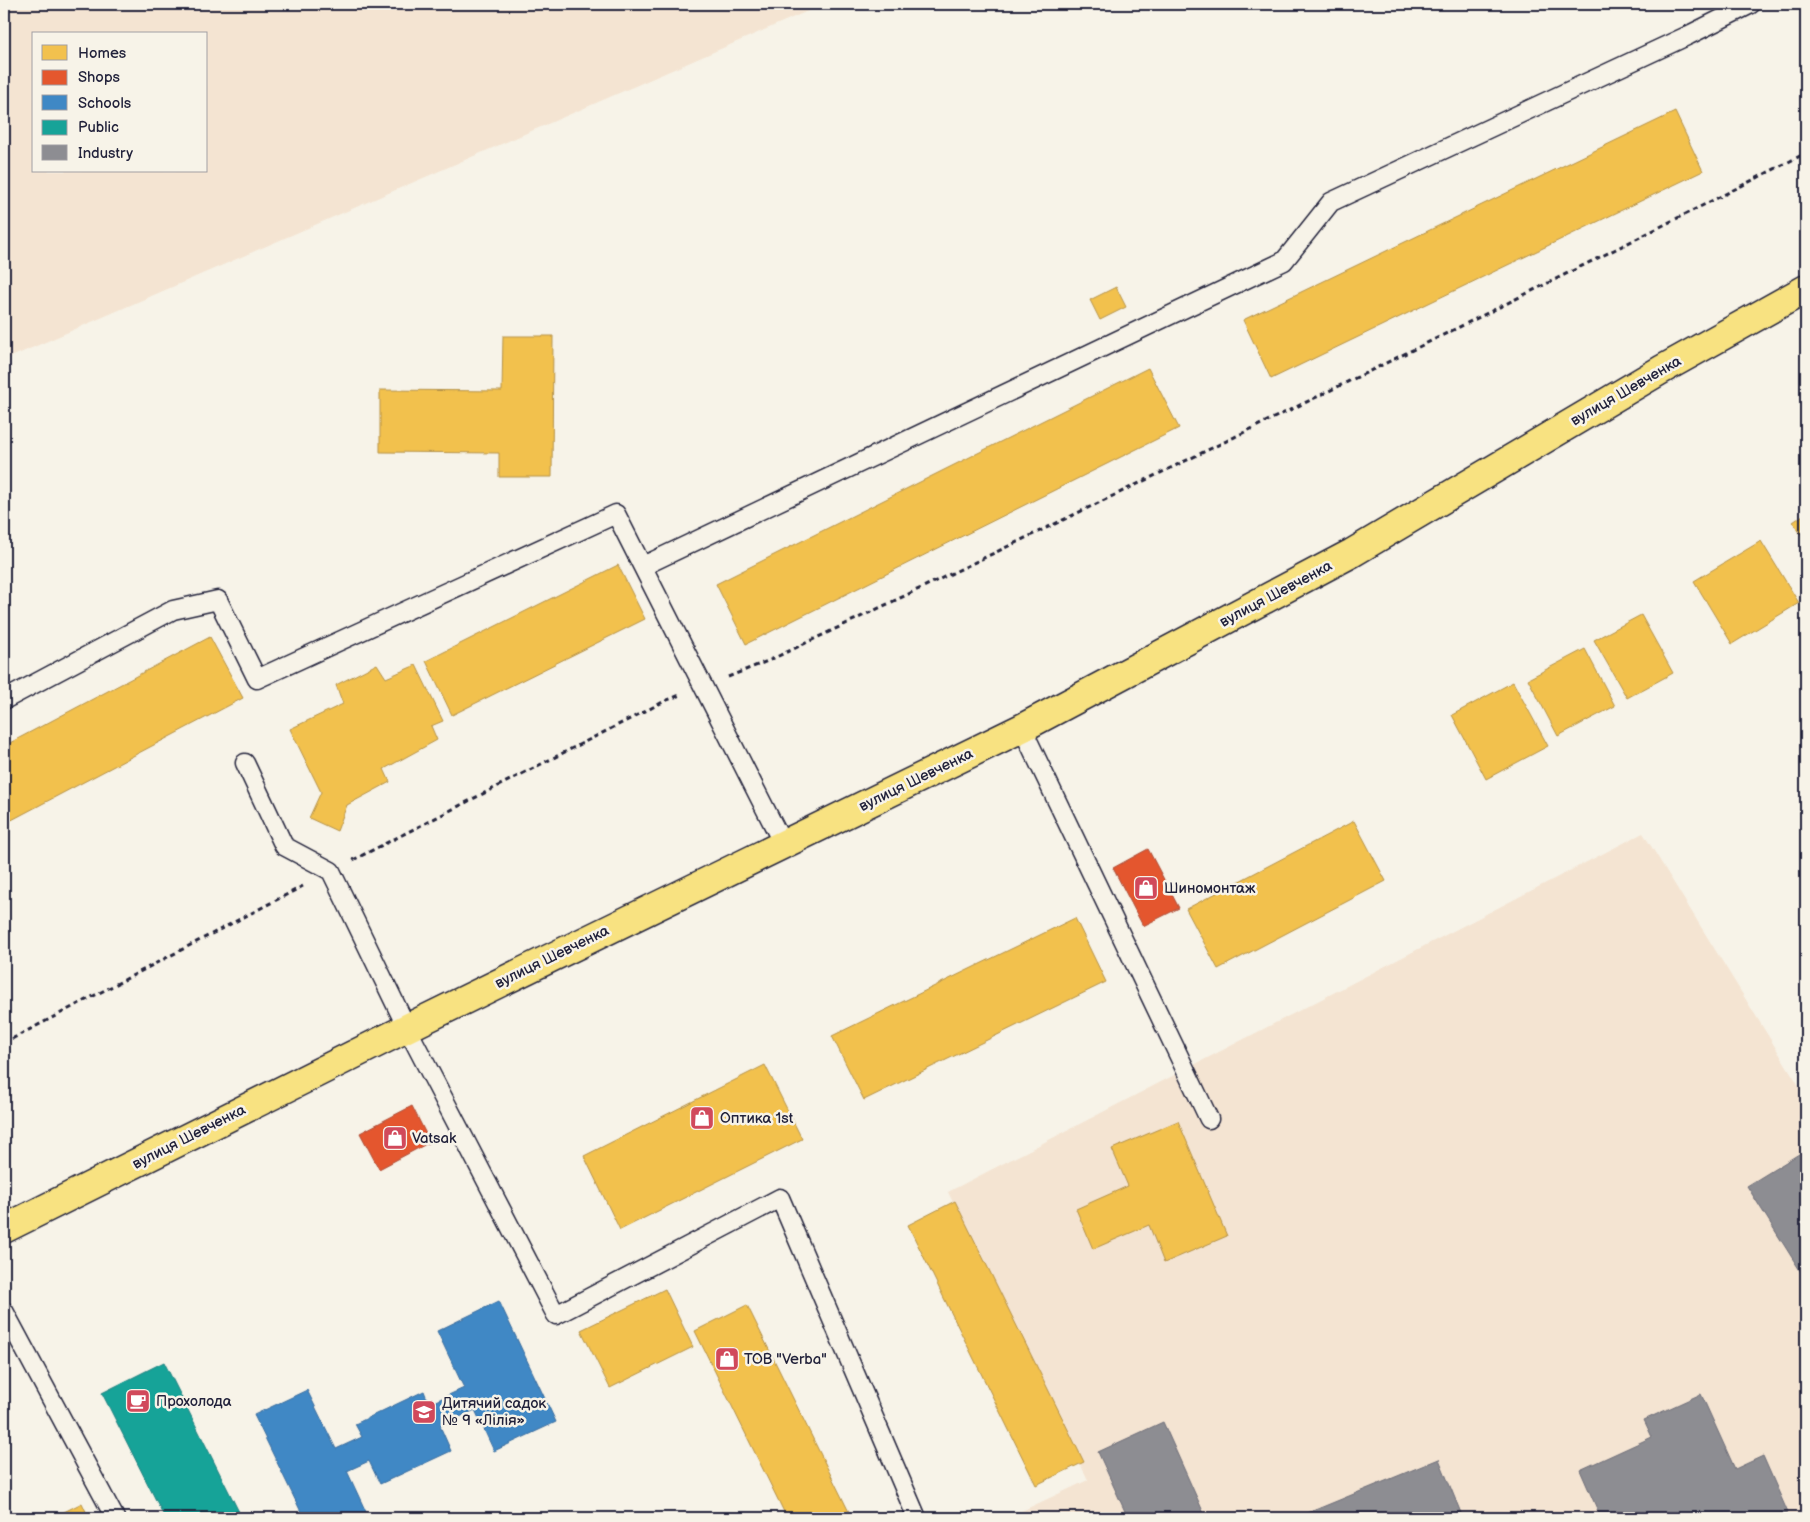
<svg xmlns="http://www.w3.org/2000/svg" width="1810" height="1522" font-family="'Balsamiq Sans',sans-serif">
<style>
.built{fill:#f4e4d2;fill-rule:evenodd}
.homes{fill:#f2c14e;stroke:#b49148}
.shops{fill:#e4572e;stroke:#aa4732}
.schools{fill:#3f88c5;stroke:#36699c}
.public{fill:#17a398;stroke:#1a7c7c}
.industry{fill:#8d8d92;stroke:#6d6d78}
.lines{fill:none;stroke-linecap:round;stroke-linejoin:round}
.lane-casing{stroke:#22223b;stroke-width:21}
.primary-casing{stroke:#22223b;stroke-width:31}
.path{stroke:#22223b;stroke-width:3;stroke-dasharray:5 4;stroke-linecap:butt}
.lane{stroke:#f7f3e8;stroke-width:18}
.primary{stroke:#f8e281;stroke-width:28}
.labels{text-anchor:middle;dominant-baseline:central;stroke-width:5;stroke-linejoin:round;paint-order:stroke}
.street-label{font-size:15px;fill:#22223b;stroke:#f7f3e8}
.poi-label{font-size:15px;fill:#22223b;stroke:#f7f3e8;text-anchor:start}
</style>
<rect width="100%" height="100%" fill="#f7f3e8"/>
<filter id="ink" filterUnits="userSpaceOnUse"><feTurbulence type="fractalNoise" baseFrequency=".02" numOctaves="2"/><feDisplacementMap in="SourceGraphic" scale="10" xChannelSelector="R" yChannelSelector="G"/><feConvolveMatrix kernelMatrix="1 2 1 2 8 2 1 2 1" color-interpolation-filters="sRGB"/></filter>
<g filter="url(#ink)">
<!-- built -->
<path class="built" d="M4 4H824L4 360ZM34 34H206V171H34Z
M1643 833 1806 1097V1518H1007L1088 1480 948 1192Z"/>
<!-- homes -->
<path class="homes" d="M1675 112 1703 171 1271 379 1243 320Z
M1116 287 1126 307 1100 320 1090 300Z
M503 336H553L552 477H499V453L380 452V390L502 391Z
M1148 368 1179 428 746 644 716 584Z
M1806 513V542L1793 522Z
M1761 541 1799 603 1732 644 1694 581Z
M618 565 645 619 452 715 426 661Z
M1641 615 1673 673 1627 698 1594 640Z
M210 637 243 698 4 824V746Z
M1585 649 1615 706 1558 736 1528 679Z
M377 664 386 678 416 665 443 721 431 726 437 740 384 769 390 782 347 805 337 831 309 818 321 792 290 729 343 704 336 685Z
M1513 682 1548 746 1486 779 1452 715Z
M1354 821 1386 881 1218 969 1186 909Z
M1075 918 1106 982 864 1100 832 1036Z
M765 1065 802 1139 620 1230 584 1156Z
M1178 1121 1227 1236 1164 1263 1149 1225 1093 1249 1076 1209 1128 1186 1112 1149Z
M955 1201 1084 1462 1036 1485 908 1225Z
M665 1289 693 1347 610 1388 581 1330Z
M747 1305 852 1518H787L695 1331Z
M82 1503 89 1518H52Z"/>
<!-- shops -->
<path class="shops" d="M1148 849 1179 908 1143 926 1113 868Z
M412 1106 430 1142 379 1169 360 1133Z"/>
<!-- schools -->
<path class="schools" d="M499 1301 556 1422 494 1451 475 1410 440 1426 451 1451 380 1484 369 1461 347 1471 366 1512 352 1518H304L254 1415 307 1390 336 1449 362 1437 355 1424 424 1391 429 1404 464 1388 437 1331Z"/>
<!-- public -->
<path class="public" d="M164 1362 242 1518H165L102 1393Z"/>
<!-- industry -->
<path class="industry" d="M1799 1154 1806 1165V1280L1747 1186Z
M1701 1394 1735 1469 1763 1456 1788 1513 1776 1518H1601L1580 1470 1652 1437 1644 1420Z
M1163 1422 1206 1518H1128L1098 1452Z
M1439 1459 1463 1518H1299L1298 1517Z"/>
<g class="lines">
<defs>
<path id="lane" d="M643 566 1284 261 1331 202 1689 35 1751 4
M4 700 173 610 218 600 257 679 616 514 783 844
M1022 728 1209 1119
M245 763 284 846 331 871 407 1028 556 1315 780 1198 917 1518
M4 1311 115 1518"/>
<path id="primary" d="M4 1229 407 1028 1022 728 1352 553 1661 370 1806 289"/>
</defs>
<!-- lane casing -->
<use href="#lane" class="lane-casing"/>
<!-- primary casing -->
<use href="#primary" class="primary-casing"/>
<!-- path -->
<path class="path" d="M728 677 770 660C1117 495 1463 328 1806 153
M353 860 665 701 680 695
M4 1043 303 886"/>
<!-- lane -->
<use href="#lane" class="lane"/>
<!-- primary -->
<use href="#primary" class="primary"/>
</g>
</g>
<!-- icons -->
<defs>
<symbol id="shop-square" viewBox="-11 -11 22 22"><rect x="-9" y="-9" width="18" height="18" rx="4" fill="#d1495b" stroke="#f7f3e8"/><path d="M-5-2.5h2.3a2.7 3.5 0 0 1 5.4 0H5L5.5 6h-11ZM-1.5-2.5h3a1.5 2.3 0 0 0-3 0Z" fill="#fff"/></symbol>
<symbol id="cafe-square" viewBox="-11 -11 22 22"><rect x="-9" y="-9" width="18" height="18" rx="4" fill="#d1495b" stroke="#f7f3e8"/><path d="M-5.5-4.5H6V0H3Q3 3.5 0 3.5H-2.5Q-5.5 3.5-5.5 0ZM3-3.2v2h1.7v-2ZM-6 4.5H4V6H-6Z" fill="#fff"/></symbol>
<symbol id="school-square" viewBox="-11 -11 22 22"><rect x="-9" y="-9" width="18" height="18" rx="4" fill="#d1495b" stroke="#f7f3e8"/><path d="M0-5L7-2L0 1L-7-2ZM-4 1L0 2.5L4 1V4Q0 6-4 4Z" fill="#fff"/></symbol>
</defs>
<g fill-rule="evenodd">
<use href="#shop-square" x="1132" y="874" width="28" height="28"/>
<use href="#shop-square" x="688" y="1104" width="28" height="28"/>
<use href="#shop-square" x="381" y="1124" width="28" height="28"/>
<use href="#shop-square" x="713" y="1345" width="28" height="28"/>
<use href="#cafe-square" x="124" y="1387" width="28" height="28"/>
<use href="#school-square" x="410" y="1398" width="28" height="28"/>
</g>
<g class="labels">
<!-- street labels -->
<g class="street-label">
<text transform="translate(1626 391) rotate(-30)">вулиця Шевченка</text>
<text transform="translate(1276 594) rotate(-28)">вулиця Шевченка</text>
<text transform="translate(916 780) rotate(-26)">вулиця Шевченка</text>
<text transform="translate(552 957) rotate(-26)">вулиця Шевченка</text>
<text transform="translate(189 1137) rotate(-27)">вулиця Шевченка</text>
</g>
<!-- poi labels -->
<g class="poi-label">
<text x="1164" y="888">Шиномонтаж</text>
<text x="720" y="1118">Оптика 1st</text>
<text x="412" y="1138">Vatsak</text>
<text x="744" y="1359">ТОВ "Verba"</text>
<text x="156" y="1401">Прохолода</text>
<text x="442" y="1403">Дитячий садок<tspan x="442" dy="17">№ 9 «Лілія»</tspan></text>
</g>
</g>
<!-- margin -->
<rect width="1810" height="1522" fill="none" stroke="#f7f3e8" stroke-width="20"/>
<rect x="10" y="10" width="1790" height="1502" fill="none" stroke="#22223b" stroke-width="2" filter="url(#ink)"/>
<!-- legend -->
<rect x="32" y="32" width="175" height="140" fill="#f7f3e8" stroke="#a29fa3"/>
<rect x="42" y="45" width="25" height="15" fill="#f2c14e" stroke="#a29fa3"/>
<text x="78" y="58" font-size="15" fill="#22223b">Homes</text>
<rect x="42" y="70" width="25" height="15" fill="#e4572e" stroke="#a29fa3"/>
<text x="78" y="82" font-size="15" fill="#22223b">Shops</text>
<rect x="42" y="95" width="25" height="15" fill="#3f88c5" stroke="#a29fa3"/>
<text x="78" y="108" font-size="15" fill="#22223b">Schools</text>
<rect x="42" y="120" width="25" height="15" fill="#17a398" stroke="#a29fa3"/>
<text x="78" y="132" font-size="15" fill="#22223b">Public</text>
<rect x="42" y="145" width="25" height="15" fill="#8d8d92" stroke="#a29fa3"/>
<text x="78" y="158" font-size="15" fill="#22223b">Industry</text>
</svg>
